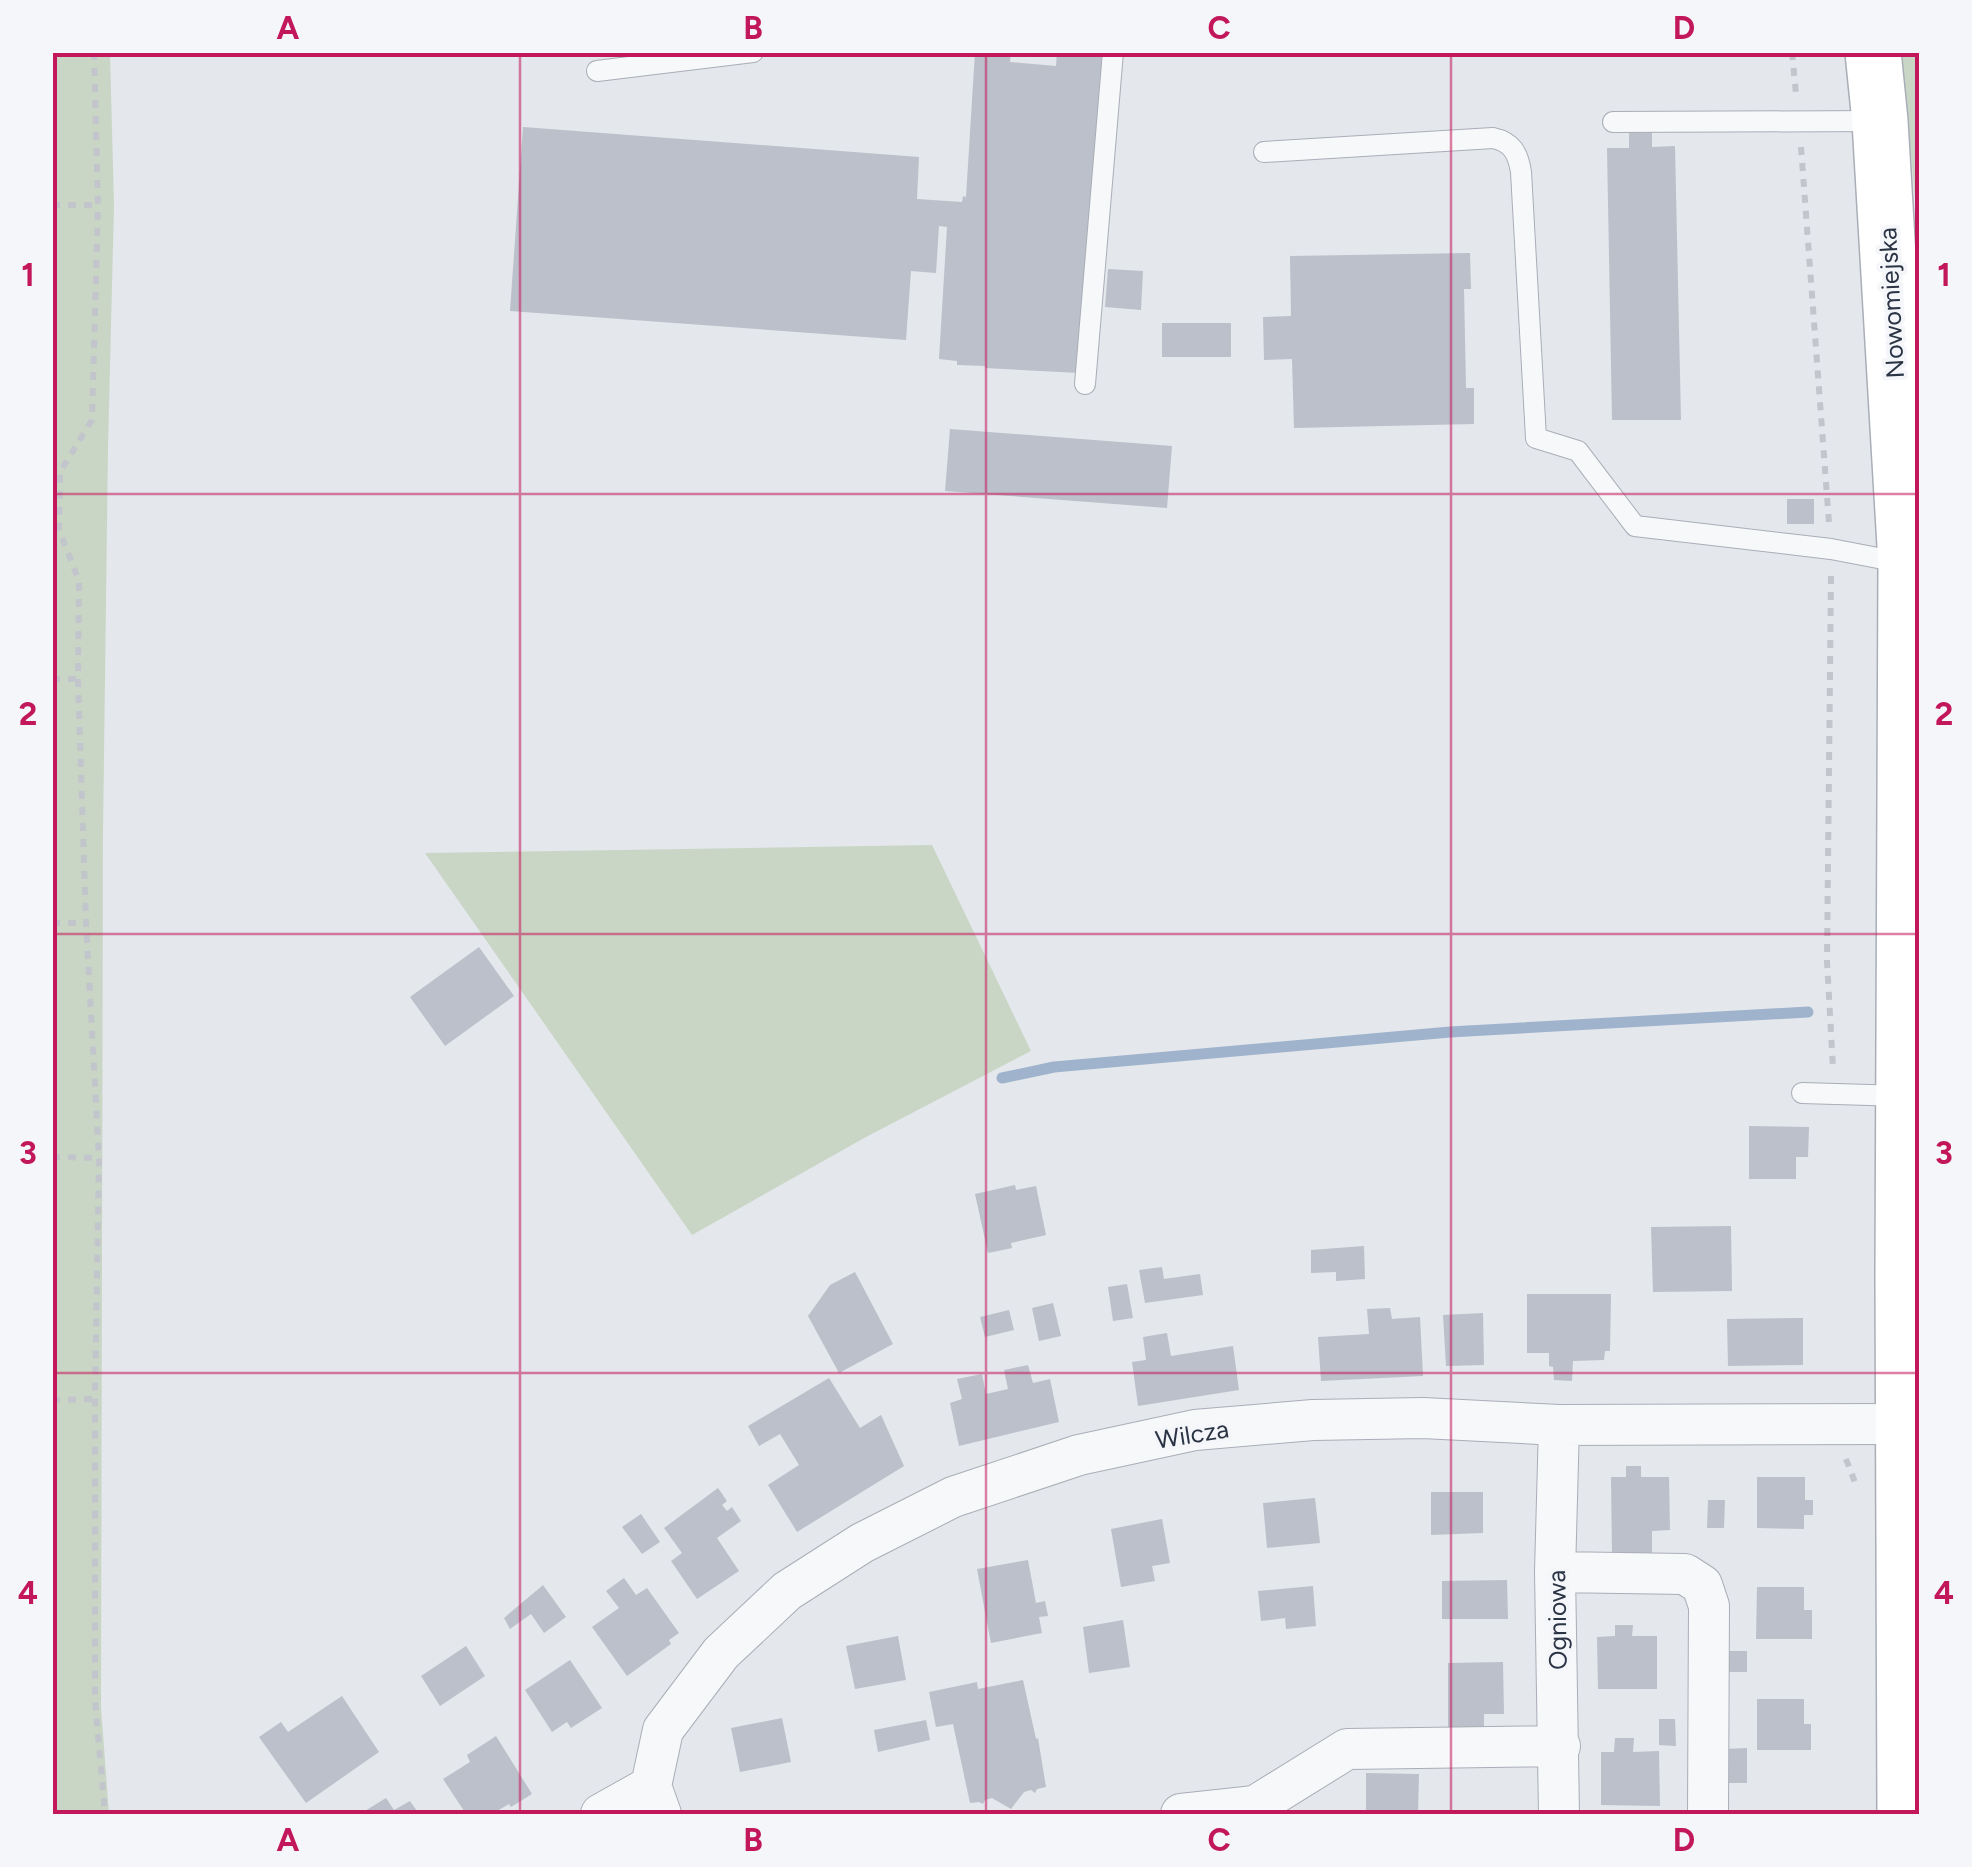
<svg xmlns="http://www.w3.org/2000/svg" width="1972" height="1867" font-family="Figtree,sans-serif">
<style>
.green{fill:#c9d6c5}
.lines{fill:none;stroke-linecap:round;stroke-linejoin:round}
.stream{stroke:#9fb4cc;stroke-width:11}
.building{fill:#bbc0ca}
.lane-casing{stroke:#a9aeb7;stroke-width:22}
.street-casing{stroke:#a9aeb7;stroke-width:42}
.secondary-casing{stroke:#a9aeb7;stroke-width:58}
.path{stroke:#c2c5cb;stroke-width:6;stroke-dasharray:8 8;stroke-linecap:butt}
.lane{stroke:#f7f8fa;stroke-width:20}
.street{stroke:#f7f8fa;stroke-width:40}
.secondary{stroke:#fff;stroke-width:55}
.grid{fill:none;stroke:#c2185b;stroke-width:2.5;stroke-opacity:0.55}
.labels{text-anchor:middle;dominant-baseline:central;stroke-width:8;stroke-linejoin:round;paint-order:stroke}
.street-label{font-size:25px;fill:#2b3445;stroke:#f4f6f9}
.neatline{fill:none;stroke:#c2185b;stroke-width:4}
.grid-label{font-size:32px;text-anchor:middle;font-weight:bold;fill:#c2185b}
</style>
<rect width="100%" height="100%" fill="#e4e7ec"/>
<!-- green -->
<path class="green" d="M52 53H110L114 205 108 448 103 833 101 1707 109 1814H52Z
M1902 53H1919V244Z
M932 845 1031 1051 866 1137 692 1235 425 853Z"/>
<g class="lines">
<!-- stream -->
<path class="stream" d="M1002 1078 1054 1067 1450 1032 1808 1012"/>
</g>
<!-- building -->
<path class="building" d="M975 52H1011L1010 62 1056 66 1057 52 1102 55 1091 239 1079 373 985 368V366L957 365V361L939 359 947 227 939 226 936 273 911 271 906 340 510 311 523 127 919 157 917 199 962 202 963 196 966 197Z
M1652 132V147L1675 146 1681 420H1612L1607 148H1629V133Z
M1470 253 1471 289H1464L1466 388H1474V424L1294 428 1292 359 1264 360 1263 317 1291 316 1290 256Z
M1108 269 1143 271 1141 310 1105 307Z
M1162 323H1231V357H1162Z
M950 429 1172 446 1167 508 945 491Z
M1787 499H1814V524H1787Z
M479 947 514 996 445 1046 410 997Z
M1749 1126 1809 1127 1808 1157H1796V1179H1749Z
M1015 1185 1016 1190 1036 1186 1046 1235 1011 1243 1012 1248 988 1253 975 1194Z
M1731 1226 1732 1291 1653 1292 1651 1227Z
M1364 1246 1365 1279 1336 1281V1272L1311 1273V1250Z
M1162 1267 1164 1279 1200 1274 1203 1295 1145 1303 1139 1270Z
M855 1272 893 1344 839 1373 808 1316 830 1285Z
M1127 1284 1133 1318 1113 1321 1108 1287Z
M1527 1294H1611L1610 1351H1605L1604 1360 1573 1361 1572 1381 1554 1380 1553 1367 1549 1366V1353H1527Z
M1053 1303 1061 1336 1039 1341 1032 1308Z
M1390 1308 1392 1319 1420 1317 1423 1376 1321 1381 1318 1337 1369 1334 1367 1309Z
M1009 1310 1014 1330 985 1337 980 1317Z
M1483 1313 1484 1365 1446 1366 1443 1315Z
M1803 1318V1365L1728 1366 1727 1319Z
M1167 1333 1171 1356 1233 1346 1239 1390 1138 1406 1132 1362 1146 1360 1143 1337Z
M1028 1365 1033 1383 1050 1379 1059 1422 959 1446 950 1403 962 1399 957 1379 982 1374 986 1394 1008 1389 1004 1370Z
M829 1378 860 1428 881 1415 904 1466 797 1532 768 1485 799 1465 780 1434 759 1446 748 1426Z
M1626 1466H1641V1477H1669L1670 1530 1652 1531V1555L1612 1554 1611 1477H1626Z
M1757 1477H1805V1500H1813V1515H1804V1529L1757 1528Z
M718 1488 727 1501 722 1505 727 1511 732 1507 741 1521 717 1538 739 1571 697 1599 671 1561 682 1553 664 1528Z
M1431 1492H1483V1533L1431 1535Z
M1315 1498 1320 1543 1267 1548 1263 1503Z
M1708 1500H1725L1724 1528H1707Z
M641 1514 660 1542 642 1554 622 1527Z
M1162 1519 1170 1563 1152 1566 1155 1581 1121 1587 1111 1529Z
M1028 1560 1036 1603 1045 1601 1048 1616 1039 1617 1042 1633 991 1643 977 1569Z
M624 1578 636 1595 647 1588 679 1633 669 1640 671 1644 627 1676 592 1627 619 1608 606 1591Z
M1507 1580 1508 1619H1442V1581Z
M543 1585 566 1617 544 1633 531 1614 510 1629 504 1618Z
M1313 1586 1316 1626 1286 1629 1285 1618 1261 1621 1258 1591Z
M1757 1587H1804V1610H1812V1639H1756Z
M1123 1620 1130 1667 1089 1673 1083 1627Z
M1615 1625H1633L1632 1636H1657V1689H1598L1597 1637 1615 1636Z
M898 1636 906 1680 855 1689 846 1646Z
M466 1646 485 1676 440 1706 421 1676Z
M1722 1651H1747V1672H1721Z
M570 1660 602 1708 571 1728 567 1722 552 1732 525 1690Z
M1503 1662 1504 1714H1484V1728L1448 1729V1663Z
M1023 1680 1036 1739 1038 1738 1046 1787 1037 1789 1035 1793 1031 1790 1024 1792 1011 1809 992 1798 985 1800 983 1804 979 1802 970 1803 953 1724 936 1727 929 1692 977 1682 978 1689Z
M342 1696 379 1752 306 1803 259 1737 281 1722 288 1732Z
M1757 1699H1804V1724H1811V1750H1757Z
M782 1718 791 1762 740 1772 731 1728Z
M1659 1719H1675L1676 1746 1659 1745Z
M926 1720 930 1740 878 1752 874 1730Z
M496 1736 532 1794 511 1807 509 1804 492 1814H466L443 1779 470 1762 467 1755Z
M1615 1738H1634L1633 1752 1659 1751 1660 1806 1601 1805V1752H1614Z
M1747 1748V1783H1725L1724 1749Z
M1366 1773 1419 1774 1418 1814H1366Z
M386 1798 394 1810 410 1801 419 1814H360Z"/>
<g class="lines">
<defs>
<path id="lane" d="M597 71 753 52
M1613 122 1878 121
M1264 152 1493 138C1512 142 1518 153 1521 172L1536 438 1578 451 1635 526 1831 549 1904 563
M1085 384 1113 52
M1802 1093 1903 1096"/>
<path id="street" d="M1559 1425 1555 1572 1559 1814
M1555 1572 1685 1574 1702 1585 1709 1606 1708 1814
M601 1814 651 1786
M661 1814 651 1786 663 1730 721 1653 787 1591 862 1543 953 1497 1079 1455 1195 1430 1313 1420 1423 1418 1559 1425 1904 1424
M1181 1814 1255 1806 1347 1749 1560 1746"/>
<path id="secondary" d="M1873 52 1880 121 1906 563 1903 1274 1905 1814"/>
</defs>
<!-- lane casing -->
<use href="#lane" class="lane-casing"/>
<!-- street casing -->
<use href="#street" class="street-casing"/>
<!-- secondary casing -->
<use href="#secondary" class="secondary-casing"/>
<!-- path -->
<path class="path" d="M94 52 98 205 92 420 60 472 59 530 79 581 78 679 86 923 99 1158 95 1393V1700L105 1814
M1792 52 1796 94
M1801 147 1829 523
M52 205H98
M1831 576 1827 961 1833 1068
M52 679H78
M52 923H86
M52 1157 99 1158
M52 1400 95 1399
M1846 1459 1856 1485"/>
<!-- lane -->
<use href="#lane" class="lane"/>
<!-- street -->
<use href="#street" class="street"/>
<!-- secondary -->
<use href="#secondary" class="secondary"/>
</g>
<!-- grid -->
<path class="grid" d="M520 52V1814M986 52V1814M1451 52V1814M52 494H1920M52 934H1920M52 1373H1920"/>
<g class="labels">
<!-- street labels -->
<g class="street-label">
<text transform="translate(1891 303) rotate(-93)">Nowomiejska</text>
<text transform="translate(1192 1434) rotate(-9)">Wilcza</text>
<text transform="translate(1557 1620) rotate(-91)">Ogniowa</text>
</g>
</g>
<!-- border -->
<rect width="1972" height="1867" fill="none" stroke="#f4f6f9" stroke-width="110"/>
<rect x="55" y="55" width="1862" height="1757" class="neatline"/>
<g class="grid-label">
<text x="288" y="39">A</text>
<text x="753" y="39">B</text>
<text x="1219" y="39">C</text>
<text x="1684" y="39">D</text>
<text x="28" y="286">1</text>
<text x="1944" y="286">1</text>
<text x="28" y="725">2</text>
<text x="1944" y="725">2</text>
<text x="28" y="1164">3</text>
<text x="1944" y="1164">3</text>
<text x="28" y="1604">4</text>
<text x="1944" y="1604">4</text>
<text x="288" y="1851">A</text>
<text x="753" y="1851">B</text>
<text x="1219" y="1851">C</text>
<text x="1684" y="1851">D</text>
</g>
</svg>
